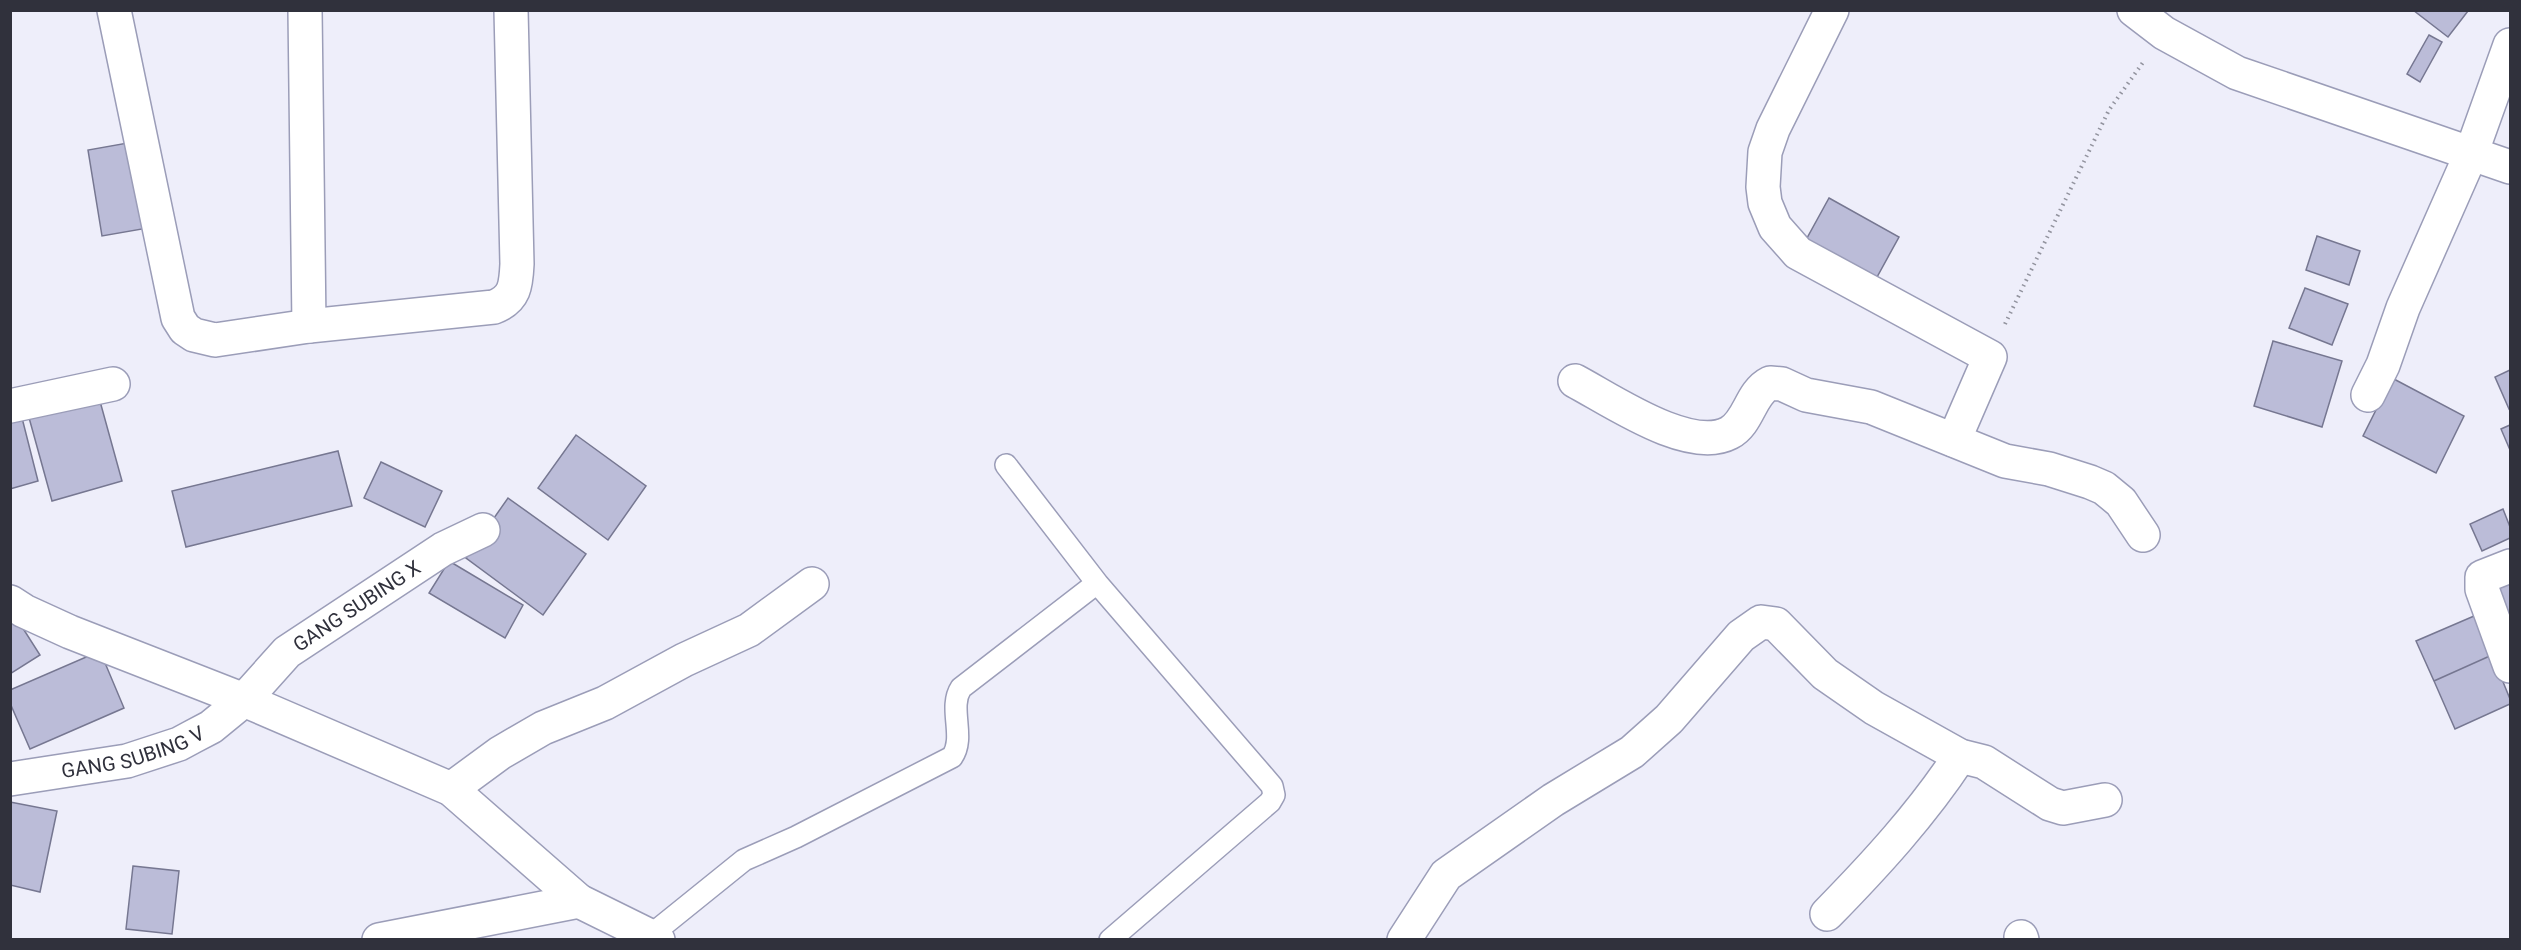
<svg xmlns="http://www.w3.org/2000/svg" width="2521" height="950" font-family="Roboto,sans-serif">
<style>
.building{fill:#bbbcd8;stroke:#767791;stroke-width:1.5}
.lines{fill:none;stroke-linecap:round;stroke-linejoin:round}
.lane-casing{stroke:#9b9db8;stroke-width:24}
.street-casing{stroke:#9b9db8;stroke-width:36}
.path{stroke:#92939e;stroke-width:4;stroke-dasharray:1.5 4.5;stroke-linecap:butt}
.lane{stroke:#fff;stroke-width:21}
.street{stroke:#fff;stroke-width:33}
.labels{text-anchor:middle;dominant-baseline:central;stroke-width:5;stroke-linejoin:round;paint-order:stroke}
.street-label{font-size:20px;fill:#30313c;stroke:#fff}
</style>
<rect width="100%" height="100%" fill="#eeeefa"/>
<!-- building -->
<path class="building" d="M2413 10H2468V11L2448 37Z
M2429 35 2442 42 2420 82 2407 74Z
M133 142 148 228 102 236 88 150Z
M1829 198 1899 237 1871 288 1801 249Z
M2317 236 2360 251 2349 285 2306 270Z
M2305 288 2348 304 2332 345 2289 328Z
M2273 341 2342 361 2322 427 2254 406Z
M2510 370V408L2509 409 2495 377Z
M2392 378 2464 416 2436 473 2363 436Z
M98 394 122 481 52 501 28 414Z
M20 410 38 481 10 489V412Z
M2510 425V450L2501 429Z
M576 435 646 486 608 540 538 488Z
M338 451 352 506 186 547 172 491Z
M381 462 442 491 425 527 364 498Z
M508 498 586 554 543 615 466 558Z
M2503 509 2510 527V538L2482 551 2470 524Z
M449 561 523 605 505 638 429 593Z
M2510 569V611L2505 614 2491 577Z
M2474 616 2492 655 2434 681 2416 641Z
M17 619 40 655 10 674V623Z
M100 651 124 708 30 749 10 703V690Z
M2492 655 2510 699V704L2455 729 2434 681Z
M10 802 57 811 40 892 10 885Z
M133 866 179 871 172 934 126 929Z"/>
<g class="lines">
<defs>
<path id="lane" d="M1006 465 1097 583
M651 935 744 860 796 837 952 757C966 737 948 708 961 688L1097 583 1272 786 1274 795 1270 802 1110 940"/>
<g id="street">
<path d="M114 10 178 318 185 329 194 335 215 340 309 326 494 307C515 299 516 285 517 264L511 10"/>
<path d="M305 10 309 326"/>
<path d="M1832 10 1773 129 1765 152 1763 187 1765 203 1775 227 1798 253 1990 357 1954 440"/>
<path d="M2134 10 2164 33 2237 73 2510 167"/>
<path d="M1575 381C1611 400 1689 454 1729 433 1749 423 1750 393 1770 383L1782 384 1806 395 1871 407 2005 461 2049 469 2090 482 2104 488 2121 502 2143 535"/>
<path d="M2368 395 2383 365 2403 308 2471 154 2510 45"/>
<path d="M10 406 113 384"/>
<path d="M2510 566 2482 577V589L2510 666"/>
<path d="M10 602 24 611 70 632 244 700 451 789 579 901 658 940"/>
<path id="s1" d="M10 779 127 761 179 744 192 737 211 727 244 700 287 652 443 549 483 530"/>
<path d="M451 789 500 753 543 728 605 703 684 660 749 630 812 584"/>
<path d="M1827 914C1875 865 1922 814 1960 756"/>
<path d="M2021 937 2022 940"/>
<path d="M379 940 579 901"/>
<path d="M1404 940 1446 875 1553 800 1632 752 1669 719 1741 636 1761 622 1776 624 1825 674 1874 708 1960 756 1984 762 2050 804 2063 808 2105 800"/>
</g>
</defs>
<!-- lane casing -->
<use href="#lane" class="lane-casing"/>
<!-- street casing -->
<use href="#street" class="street-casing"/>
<!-- path -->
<path class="path" d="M2005 324 2109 110 2144 61"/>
<!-- lane -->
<use href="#lane" class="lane"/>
<!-- street -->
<use href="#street" class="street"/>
</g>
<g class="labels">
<!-- street labels -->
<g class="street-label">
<text stroke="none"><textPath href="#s1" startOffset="400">GANG SUBING X</textPath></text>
<text stroke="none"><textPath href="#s1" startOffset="126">GANG SUBING V</textPath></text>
</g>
</g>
<!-- border -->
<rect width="2521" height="950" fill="none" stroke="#30313c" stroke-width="24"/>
</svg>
